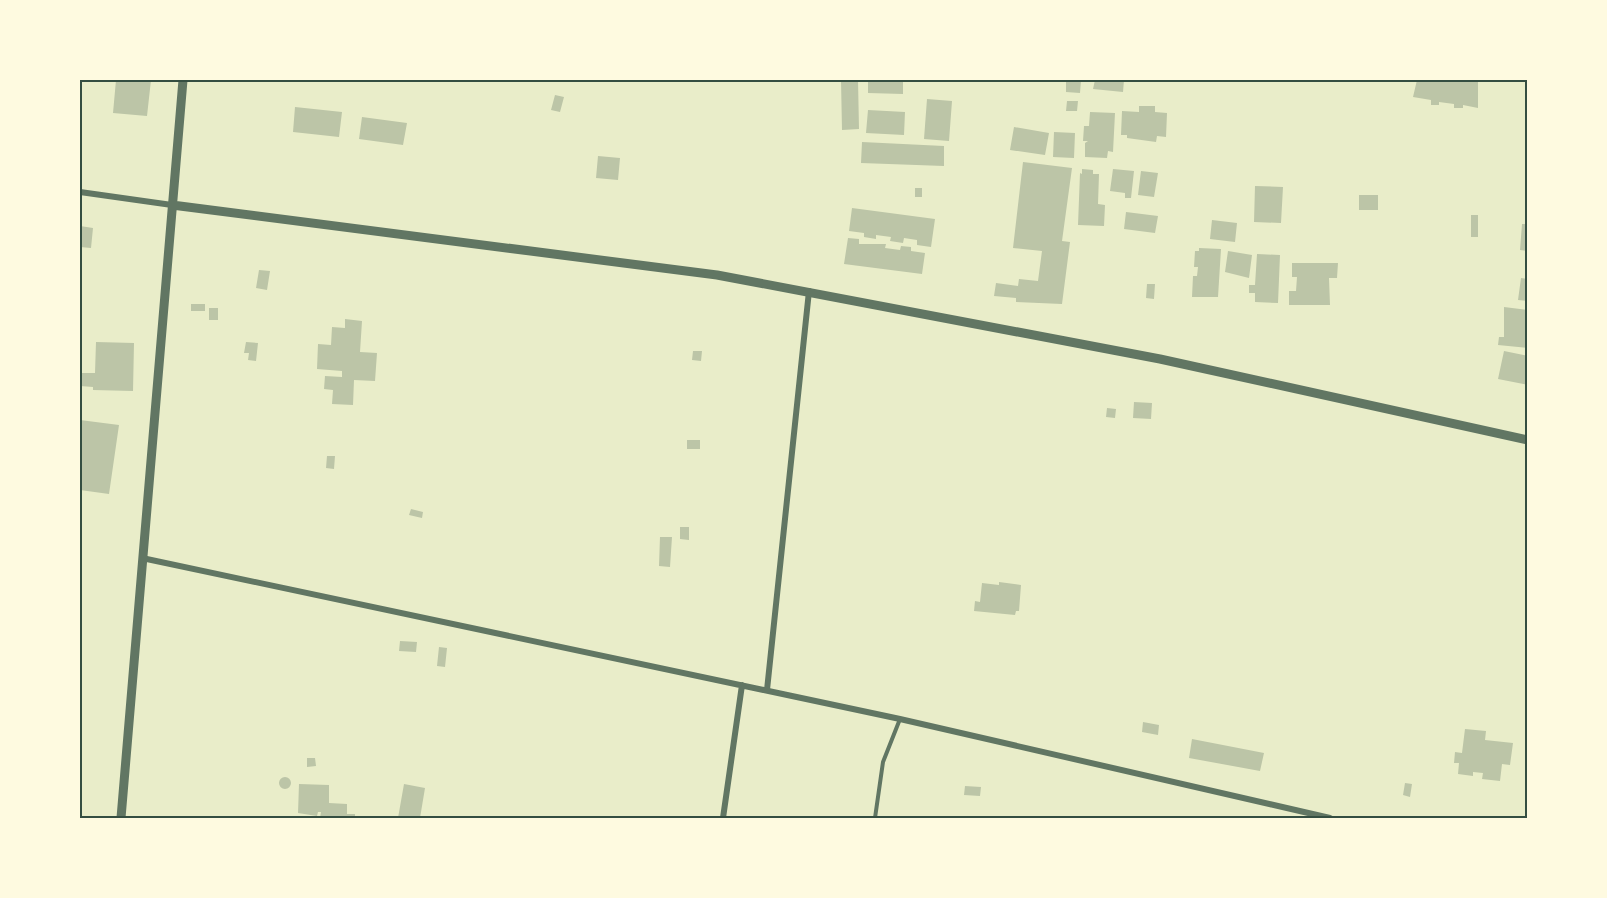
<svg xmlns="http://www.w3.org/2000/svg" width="1607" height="898" font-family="'Varela Round',sans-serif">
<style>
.building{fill:#bcc5a7}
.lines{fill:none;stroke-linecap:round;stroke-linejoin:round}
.service{stroke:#617663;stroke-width:4}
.minor{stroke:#617663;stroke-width:6}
.tertiary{stroke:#617663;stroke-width:9}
.neatline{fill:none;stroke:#344e41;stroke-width:2}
</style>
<rect width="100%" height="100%" fill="#e9edc9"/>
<!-- building -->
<path class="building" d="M116 80H151L147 116 113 113Z
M841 80H858L859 129 842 130Z
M868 80H903V94L868 93Z
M1066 80H1081L1080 93 1066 92Z
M1095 80H1124L1123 92 1093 89Z
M1417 80H1478V108L1463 105V108H1454V104L1439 102V105H1431V100L1413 97Z
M555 95 564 97 560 112 551 110Z
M927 99 952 101 949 141 924 139Z
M1067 101H1078L1077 111H1066Z
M1139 106H1155V112L1167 113 1166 137 1157 136 1156 142 1127 138V135H1121L1122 111 1139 112Z
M295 107 342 112 339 137 293 132Z
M868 110 905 112 904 135 866 133Z
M1090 112 1115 113 1113 152 1108 151 1107 158 1085 157V143L1088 141H1083L1084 126H1089Z
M362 117 407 123 403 145 359 139Z
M1014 127 1049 133 1045 155 1010 150Z
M1054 132 1075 133 1074 158 1053 157Z
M862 142 944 146V166L861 163Z
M598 156 620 158 618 180 596 178Z
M1023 162 1072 168 1062 241 1070 242 1062 304 1016 302V298L994 296 996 283 1018 286 1019 279 1038 281 1042 251 1013 248Z
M1082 169 1093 170V174H1099L1098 204 1105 205 1104 226 1078 225 1080 173 1082 174Z
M1113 169 1134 171 1131 198H1125V193L1110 191Z
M1141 171 1158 173 1154 197 1138 195Z
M1255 186 1283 187 1281 223 1254 222Z
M915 188H922V197H915Z
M1359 195H1378V210H1359Z
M852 208 935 219 931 247 917 245V240L904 238 903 243 890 241 891 237 876 235V239L864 237V233L849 231Z
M1126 212 1158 216 1155 233 1124 229Z
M1471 215H1478V237H1471Z
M1212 220 1237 223 1235 242 1210 239Z
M1522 224H1528V251L1520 250Z
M80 226 93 228 91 248 80 247Z
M848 238 859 239V244H886L885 248 900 250 901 246 911 247V251L925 253 922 274 844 264Z
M1199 248 1221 249 1218 297H1192L1193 276H1197L1198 267H1194L1195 251H1199Z
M1228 251 1252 255 1249 278 1225 272Z
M1257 254 1280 255 1278 303 1255 302V293H1249V285H1255Z
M1292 263H1338L1337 278H1329L1330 305H1289V291H1296L1297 277H1292Z
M259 270 270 271 267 290 256 288Z
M1521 278 1528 279V301L1518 300Z
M1147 284H1155L1154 299 1146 298Z
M191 304H205V311H191Z
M1504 307 1528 310V348L1498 345 1499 337H1504Z
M209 308H218V320H209Z
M345 319 362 321 360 352 377 353 375 381 354 380 353 405 332 404 333 390 324 389 325 376 342 377V371L317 369 318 344 331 345 332 327 345 328Z
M96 342 134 343 133 391 93 390V387L80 386V373H95Z
M246 342 258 343 256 361 248 360 249 353H244Z
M693 351H702L701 361 692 360Z
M1504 351 1528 356V385L1498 379Z
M1134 402 1152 403 1151 419 1133 418Z
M1107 408 1116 409 1115 418 1106 417Z
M80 420 119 425 109 494 80 490Z
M687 440H700V449H687Z
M327 456H335L334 469 326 468Z
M411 509 423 512 422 518 409 515Z
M680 527H689V540L680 539Z
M660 537H672L670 567 659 566Z
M999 582 1021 585 1019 611H1016L1015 615 974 611 975 601 980 602 982 583 999 585Z
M400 641 417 642 416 652 399 651Z
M439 647 447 648 445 667 437 666Z
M1143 722 1159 725 1158 735 1142 732Z
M1465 729 1486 731 1485 740 1513 743 1510 765 1502 764 1500 781 1482 779 1483 773 1473 772V776L1458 774 1459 763H1454L1455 752 1462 753Z
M1192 739 1264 753 1260 771 1189 758Z
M307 758H315L316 766 307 767Z
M279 783a6 6 0 1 1 12 0a6 6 0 1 1-12 0Z
M1405 783 1412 784 1410 797 1403 795Z
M299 784 329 785V803L347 804V814H355V818H320L321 812H318L317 816 298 813Z
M404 784 425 788 420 818H398Z
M965 786 981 787 980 796 964 795Z"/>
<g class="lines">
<!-- service -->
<path class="service" d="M875 818 883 762 900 719"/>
<!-- minor -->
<path class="minor" d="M80 192 172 205
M142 558 900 719 1330 818
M767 690 809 291
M723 818 742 685"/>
<!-- tertiary -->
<path class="tertiary" d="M172 205 717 275 1160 359 1528 440
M121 818 183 80"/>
</g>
<!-- border -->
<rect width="1607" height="898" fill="none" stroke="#fefae0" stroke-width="162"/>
<rect x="81" y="81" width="1445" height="736" class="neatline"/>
</svg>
